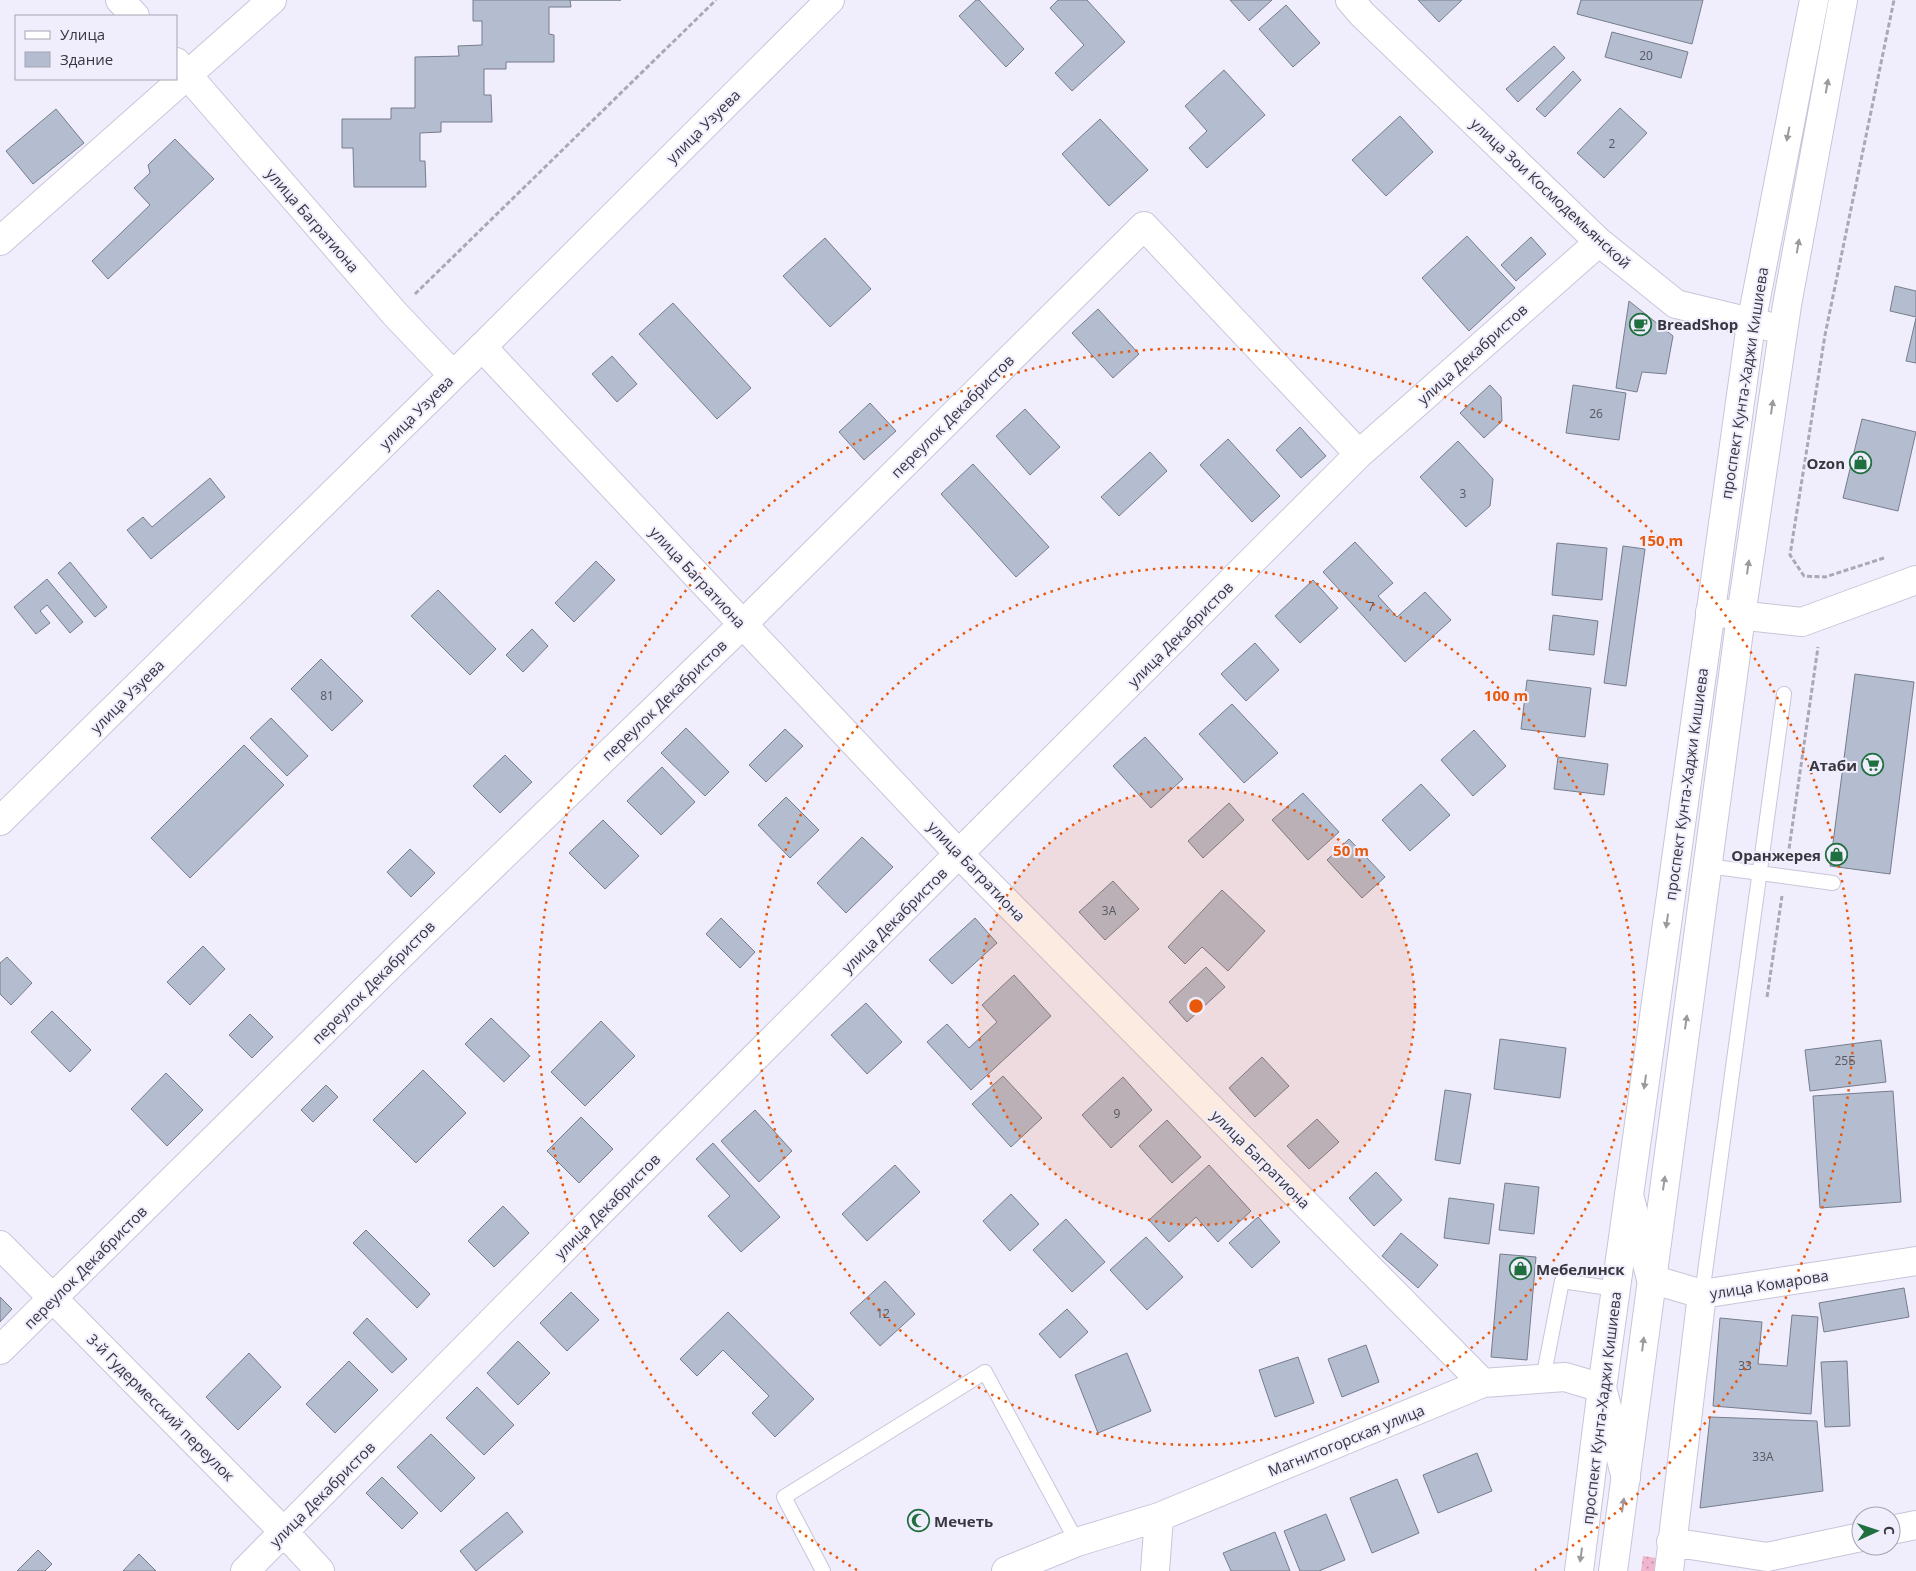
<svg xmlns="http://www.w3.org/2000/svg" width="1916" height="1571" font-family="'Open Sans',sans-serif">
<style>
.grass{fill:url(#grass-dots)}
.building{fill:#b4bccf;stroke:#757d8d}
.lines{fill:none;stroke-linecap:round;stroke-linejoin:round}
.lane-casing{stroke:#c9c5d9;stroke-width:16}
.street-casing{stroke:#c9c5d9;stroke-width:30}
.secondary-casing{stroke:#c9c5d9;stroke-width:30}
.primary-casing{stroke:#c9c5d9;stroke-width:30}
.path{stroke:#aba8b5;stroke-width:3;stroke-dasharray:5 2.5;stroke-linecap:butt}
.lane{stroke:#fff;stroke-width:14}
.street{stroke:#fff;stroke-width:28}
.secondary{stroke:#fff;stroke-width:28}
.primary{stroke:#fff;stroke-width:28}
.oneway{fill:#9c9a9e}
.ring{fill:none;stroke:#e8590c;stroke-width:2.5;stroke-dasharray:2.5 5}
.labels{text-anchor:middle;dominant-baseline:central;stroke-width:4;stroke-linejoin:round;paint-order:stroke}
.number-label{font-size:12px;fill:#575862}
.street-label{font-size:15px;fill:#38363e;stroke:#f0edfd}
.poi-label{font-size:15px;font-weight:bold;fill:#38363e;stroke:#f0edfd;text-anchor:start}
.centre{fill:#e8590c;stroke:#f0edfd;stroke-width:2.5}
.ring-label{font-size:15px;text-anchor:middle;font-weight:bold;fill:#e8590c;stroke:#f0edfd;stroke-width:4;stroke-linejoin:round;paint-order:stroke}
</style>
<defs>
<pattern id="grass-dots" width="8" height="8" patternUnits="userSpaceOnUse" patternTransform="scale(1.25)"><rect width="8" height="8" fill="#f0b6cf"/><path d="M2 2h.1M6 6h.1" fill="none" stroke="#c395a9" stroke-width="1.8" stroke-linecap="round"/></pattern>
</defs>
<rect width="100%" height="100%" fill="#f0edfd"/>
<!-- grass -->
<path class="grass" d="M1643 1556 1663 1559 1662 1571H1641Z"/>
<!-- building -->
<path class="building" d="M473 0H621H570L571 7H549V34L554 35V62H506V69H484V95H491L492 122H441V132L420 133V161H425L426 187H354L353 148H342V119H391V108H415V57L459 56 458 46 482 45V21H473Z
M976 0H979L1024 49 1006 67 959 16Z
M1058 0H1087L1125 42 1072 91 1055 73 1084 45 1050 8Z
M1230 0H1272L1249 21Z
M1418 0H1462L1439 22Z
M1581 0H1703L1692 44 1577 14Z
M1286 5 1320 43 1293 67 1259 29Z
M1612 32 1688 52 1681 78 1605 57Z
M1554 46 1565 58 1518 102 1506 89Z
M1224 70 1265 115 1207 168 1189 148 1207 131 1185 106Z
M1573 71 1581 80 1545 117 1536 109Z
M1620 108 1647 133 1604 178 1577 153Z
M56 109 84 143 33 184 6 151Z
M1400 116 1433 152 1386 196 1352 160Z
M1100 119 1148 170 1109 206 1062 154Z
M175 139 214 179 108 279 92 261 150 205 134 188 150 173 148 165Z
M1467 236 1515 288 1469 331 1422 278Z
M1531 237 1546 254 1516 281 1501 265Z
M825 238 871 289 830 327 783 276Z
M1895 286 1916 291V317L1890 311Z
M1629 301 1673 336 1666 374 1642 372 1637 392 1616 388Z
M673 303 751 388 717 419 639 334Z
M1098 309 1139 354 1113 378 1072 333Z
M1916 318V363L1906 361Z
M612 356 637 384 617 402 592 374Z
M1490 385 1501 397 1502 421 1484 438 1460 413Z
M1573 385 1626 393 1619 440 1566 433Z
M870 403 896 431 864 460 839 432Z
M1025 409 1060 447 1030 475 996 436Z
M1862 419 1916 432 1898 511 1843 498Z
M1300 427 1326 456 1301 478 1276 450Z
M1228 439 1280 496 1252 522 1200 465Z
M1458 441 1493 479 1490 506 1466 527 1420 477Z
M1150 452 1167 471 1119 516 1101 497Z
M973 464 1049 547 1016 577 941 494Z
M210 478 225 497 151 559 127 530 143 517 152 527Z
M1355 542 1393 583 1378 596 1397 617 1425 592 1451 620 1405 662 1323 572Z
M1557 543 1607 548 1602 600 1552 595Z
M1623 546 1645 549 1626 686 1604 683Z
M596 561 615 580 574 622 555 603Z
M70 562 107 607 95 617 58 573Z
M47 579 83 622 70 633 47 605 40 611 50 623 36 634 14 607Z
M1313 580 1338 608 1300 643 1275 616Z
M438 590 496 649 470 675 411 616Z
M1553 615 1598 621 1594 655 1549 650Z
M532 629 548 646 523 672 506 655Z
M1255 643 1279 670 1246 701 1221 674Z
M321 659 363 701 332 731 291 689Z
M1855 674 1914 682 1890 874 1830 866Z
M1527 680 1591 688 1585 737 1521 729Z
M1232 704 1278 753 1244 783 1199 734Z
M271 718 308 756 287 776 250 738Z
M686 728 729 772 705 796 661 753Z
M785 729 803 746 766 782 749 765Z
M1474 730 1506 766 1473 796 1441 760Z
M1145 737 1183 779 1151 808 1113 766Z
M244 745 284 785 190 878 151 838Z
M505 755 532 782 500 813 473 786Z
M1558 757 1608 764 1604 795 1554 789Z
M662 767 695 802 661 835 627 801Z
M1421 784 1450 815 1410 851 1382 820Z
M1303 793 1339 832 1308 860 1272 820Z
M786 797 819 830 790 858 758 825Z
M1229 803 1244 820 1203 858 1188 841Z
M603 820 639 856 605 889 569 853Z
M862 837 893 867 846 913 817 883Z
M1349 839 1385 877 1362 898 1327 860Z
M410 849 435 873 411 897 387 872Z
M1113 881 1139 909 1105 940 1079 912Z
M1222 890 1265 931 1228 971 1202 947 1185 964 1168 947Z
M721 918 755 952 740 968 706 934Z
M975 918 997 943 952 984 929 960Z
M203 946 225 969 190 1005 167 982Z
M7 957 32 983 11 1005 0 994V963Z
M1206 967 1225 987 1187 1022 1169 1002Z
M1014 975 1051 1016 971 1090 927 1042 947 1024 969 1048 997 1022 982 1005Z
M866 1003 902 1042 867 1074 831 1035Z
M52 1011 91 1050 70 1072 31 1032Z
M250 1014 273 1037 252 1058 229 1035Z
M491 1018 530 1056 504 1082 465 1044Z
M601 1021 635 1056 585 1106 551 1072Z
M1500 1039 1566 1048 1560 1098 1494 1089Z
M1881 1040 1886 1082 1810 1091 1805 1050Z
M1262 1057 1289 1086 1255 1117 1229 1088Z
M423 1070 466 1113 416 1163 373 1120Z
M166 1073 203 1110 167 1146 131 1109Z
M1003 1076 1042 1118 1011 1147 972 1104Z
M1123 1077 1152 1110 1111 1148 1082 1115Z
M326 1085 338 1097 313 1122 301 1110Z
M1445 1090 1471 1094 1460 1164 1435 1160Z
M1893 1091 1901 1202 1820 1208 1813 1096Z
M755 1110 792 1151 759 1182 721 1141Z
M581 1117 613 1149 579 1183 547 1151Z
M1317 1119 1339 1142 1309 1169 1287 1146Z
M1167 1120 1201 1157 1172 1183 1139 1146Z
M713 1143 780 1217 741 1252 708 1216 730 1196 696 1159Z
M895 1165 920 1192 867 1241 842 1214Z
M1209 1165 1251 1211 1218 1242 1196 1217 1169 1242 1149 1220Z
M1376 1172 1402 1200 1374 1226 1349 1198Z
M1505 1183 1539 1187 1534 1234 1499 1230Z
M1011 1194 1039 1224 1010 1251 983 1221Z
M1449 1198 1494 1204 1489 1244 1444 1238Z
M503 1206 529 1233 494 1267 468 1241Z
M1258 1217 1280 1242 1252 1268 1229 1243Z
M1066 1219 1105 1262 1072 1292 1033 1250Z
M366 1230 430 1294 417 1308 353 1243Z
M1401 1233 1438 1265 1418 1288 1382 1256Z
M1146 1237 1183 1277 1147 1310 1110 1270Z
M1500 1254 1536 1257 1527 1360 1491 1357Z
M885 1281 915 1314 880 1346 850 1313Z
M1904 1288 1909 1317 1824 1332 1819 1303Z
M571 1292 599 1320 567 1351 540 1323Z
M0 1297 12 1309 0 1322Z
M1067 1309 1088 1332 1060 1358 1039 1334Z
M728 1312 814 1399 775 1437 752 1413 769 1396 723 1350 697 1376 680 1359Z
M1792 1315 1818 1317 1811 1414 1713 1406 1720 1318 1762 1322 1758 1364 1787 1366Z
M367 1318 407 1359 392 1373 353 1333Z
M518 1341 550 1373 518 1405 487 1373Z
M1366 1345 1379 1382 1342 1397 1328 1359Z
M249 1353 281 1387 238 1430 206 1397Z
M1127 1353 1151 1411 1098 1433 1075 1375Z
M1298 1357 1314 1403 1275 1417 1259 1370Z
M349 1361 378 1390 335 1433 306 1404Z
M1847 1361 1850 1426 1825 1427 1821 1362Z
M477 1387 514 1425 484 1455 446 1418Z
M1710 1417 1817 1421 1823 1491 1700 1508Z
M431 1434 475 1478 441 1512 397 1467Z
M1477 1453 1492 1491 1438 1513 1423 1475Z
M382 1477 418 1513 402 1529 366 1493Z
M1397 1479 1419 1533 1372 1553 1350 1498Z
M507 1512 523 1532 476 1571 460 1551Z
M1326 1514 1345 1560 1319 1571H1300L1284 1531Z
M1275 1532 1290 1571H1231L1223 1553Z
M38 1550 52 1564 45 1571H17Z
M139 1554 156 1571H123Z"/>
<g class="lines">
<defs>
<path id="lane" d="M1708 866 1833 883
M1702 1294 1784 694
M1543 1379 1562 1281 1616 1289
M823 1571 784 1497 985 1372 1077 1542"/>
<path id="street" d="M1350 0 1362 14 1599 242 1676 304 1783 330
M0 241 272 0
M482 347 959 854 1483 1383
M1710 612 1802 622 1916 580
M1629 1195 1651 1279 1702 1294 1916 1261
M0 1245 285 1533 320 1571
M0 1350 421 935 743 624 1144 226 1359 454
M1891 1530 1916 1525
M1671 1542 1767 1557 1861 1537
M245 1571 600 1212 1359 454 1599 242
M1006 1571 1077 1542 1159 1517 1483 1383 1565 1377 1602 1388 1626 1478
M1155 1571 1159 1517
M1669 1571 1702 1294"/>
<path id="secondary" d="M120 0 135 16
M176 62 395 314 453 375
M0 821 482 347 830 0"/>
<path id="primary" d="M1579 1571 1602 1388 1751 324 1814 0
M1613 1571 1741 616 1787 305 1843 0"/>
</defs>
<!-- lane casing -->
<use href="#lane" class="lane-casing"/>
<!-- street casing -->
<use href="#street" class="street-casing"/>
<!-- secondary casing -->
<use href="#secondary" class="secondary-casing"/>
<!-- primary casing -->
<use href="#primary" class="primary-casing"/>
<!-- path -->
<path class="path" d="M415 294 716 0
M1884 558 1825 577 1804 576 1790 555 1825 335 1894 0
M1788 856 1818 647
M1767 997 1782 896"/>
<!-- lane -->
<use href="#lane" class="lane"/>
<!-- street -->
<use href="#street" class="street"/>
<!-- secondary -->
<use href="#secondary" class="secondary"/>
<!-- primary -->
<use href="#primary" class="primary"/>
</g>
<!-- one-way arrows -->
<defs><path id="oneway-solid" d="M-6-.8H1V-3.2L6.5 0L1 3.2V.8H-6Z" transform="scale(1.25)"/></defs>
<g class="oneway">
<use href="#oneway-solid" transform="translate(1827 86) rotate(-80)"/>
<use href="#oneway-solid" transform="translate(1788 134) rotate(101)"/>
<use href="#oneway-solid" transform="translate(1798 246) rotate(-80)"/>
<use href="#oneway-solid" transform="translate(1772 407) rotate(-82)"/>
<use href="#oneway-solid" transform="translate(1748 567) rotate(-82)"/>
<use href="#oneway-solid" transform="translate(1667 921) rotate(98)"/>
<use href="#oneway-solid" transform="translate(1686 1022) rotate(-82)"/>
<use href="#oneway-solid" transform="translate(1645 1082) rotate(98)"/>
<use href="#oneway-solid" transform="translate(1664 1183) rotate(-82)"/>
<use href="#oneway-solid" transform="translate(1643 1344) rotate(-83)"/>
<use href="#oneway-solid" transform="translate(1623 1505) rotate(-82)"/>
<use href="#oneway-solid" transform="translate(1581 1555) rotate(98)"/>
</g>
<!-- distance rings -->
<circle cx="1196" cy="1006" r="219" fill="#e8590c" fill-opacity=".12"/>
<g class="ring">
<circle cx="1196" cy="1006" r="219"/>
<circle cx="1196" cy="1006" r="439"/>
<path d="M857 1570A658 658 0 1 1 1535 1570"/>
</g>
<!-- icons -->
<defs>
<symbol id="cafe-ring" viewBox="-11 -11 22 22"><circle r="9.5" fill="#f0edfd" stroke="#206f3f" stroke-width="1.5"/><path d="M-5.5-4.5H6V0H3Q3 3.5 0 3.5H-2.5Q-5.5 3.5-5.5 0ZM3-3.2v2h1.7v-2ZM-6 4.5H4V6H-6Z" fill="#206f3f"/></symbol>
<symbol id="shop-ring" viewBox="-11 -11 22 22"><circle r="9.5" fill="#f0edfd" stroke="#206f3f" stroke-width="1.5"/><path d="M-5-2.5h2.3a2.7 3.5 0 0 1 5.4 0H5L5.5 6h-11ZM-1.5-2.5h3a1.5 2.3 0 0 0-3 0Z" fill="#206f3f"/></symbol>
<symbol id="supermarket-ring" viewBox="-11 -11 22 22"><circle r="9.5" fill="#f0edfd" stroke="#206f3f" stroke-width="1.5"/><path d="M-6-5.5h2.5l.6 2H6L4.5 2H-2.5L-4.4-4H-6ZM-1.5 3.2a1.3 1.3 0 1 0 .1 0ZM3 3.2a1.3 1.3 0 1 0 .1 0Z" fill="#206f3f"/></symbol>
<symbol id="mosque-ring" viewBox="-11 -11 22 22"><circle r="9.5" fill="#f0edfd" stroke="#206f3f" stroke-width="1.5"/><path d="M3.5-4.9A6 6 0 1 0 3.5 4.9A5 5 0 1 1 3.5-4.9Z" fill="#206f3f"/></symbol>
</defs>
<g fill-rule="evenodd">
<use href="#cafe-ring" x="1628" y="312" width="25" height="25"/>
<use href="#shop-ring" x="1848" y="450" width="25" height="25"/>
<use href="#supermarket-ring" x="1860" y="752" width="25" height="25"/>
<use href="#shop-ring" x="1824" y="842" width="25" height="25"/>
<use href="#shop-ring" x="1508" y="1256" width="25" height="25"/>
<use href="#mosque-ring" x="906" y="1508" width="25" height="25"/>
</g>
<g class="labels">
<!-- number labels -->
<g class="number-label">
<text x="1646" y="55">20</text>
<text x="1612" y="143">2</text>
<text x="1596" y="413">26</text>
<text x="1463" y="493">3</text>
<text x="1371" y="606">7</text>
<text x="327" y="695">81</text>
<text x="1109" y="910">3А</text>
<text x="1845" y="1060">25Б</text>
<text x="1117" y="1113">9</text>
<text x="883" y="1313">12</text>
<text x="1745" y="1365">33</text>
<text x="1763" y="1456">33А</text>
</g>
<!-- street labels -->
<g class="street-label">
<text transform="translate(703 126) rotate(-45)">улица Узуева</text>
<text transform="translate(1551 193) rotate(43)">улица Зои Космодемьянской</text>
<text transform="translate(313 220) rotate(49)">улица Багратиона</text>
<text transform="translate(1472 354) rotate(-42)">улица Декабристов</text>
<text transform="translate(1744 383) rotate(-81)">проспект Кунта-Хаджи Кишиева</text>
<text transform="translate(416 412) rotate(-45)">улица Узуева</text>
<text transform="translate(952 416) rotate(-45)">переулок Декабристов</text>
<text transform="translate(698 577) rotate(47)">улица Багратиона</text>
<text transform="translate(1180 634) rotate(-45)">улица Декабристов</text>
<text transform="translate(127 696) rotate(-45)">улица Узуева</text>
<text transform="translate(664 700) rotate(-44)">переулок Декабристов</text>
<text transform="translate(1686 784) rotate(-82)">проспект Кунта-Хаджи Кишиева</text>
<text transform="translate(977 871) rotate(46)">улица Багратиона</text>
<text transform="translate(894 920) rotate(-45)">улица Декабристов</text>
<text transform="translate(373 982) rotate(-45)">переулок Декабристов</text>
<text transform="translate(1261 1159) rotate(45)">улица Багратиона</text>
<text transform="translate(607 1206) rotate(-45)">улица Декабристов</text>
<text transform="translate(85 1267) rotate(-45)">переулок Декабристов</text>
<text transform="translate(1769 1284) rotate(-9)">улица Комарова</text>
<text transform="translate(161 1407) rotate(45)">3-й Гудермесский переулок</text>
<text transform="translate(1601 1408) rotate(-83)">проспект Кунта-Хаджи Кишиева</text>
<text transform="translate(1346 1440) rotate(-22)">Магнитогорская улица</text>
<text transform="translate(322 1494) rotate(-45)">улица Декабристов</text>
</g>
<!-- poi labels -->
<g class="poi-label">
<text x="1657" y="324">BreadShop</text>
<text x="1845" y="463" text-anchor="end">Ozon</text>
<text x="1857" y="765" text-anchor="end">Атаби</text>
<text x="1821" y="855" text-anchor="end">Оранжерея</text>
<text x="1536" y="1269">Мебелинск</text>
<text x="934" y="1521">Мечеть</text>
</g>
</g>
<circle cx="1196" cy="1006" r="8" class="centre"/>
<g class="ring-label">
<text x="1661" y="546">150 m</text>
<text x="1506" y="701">100 m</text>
<text x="1351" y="856">50 m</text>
</g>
<!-- legend -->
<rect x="15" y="15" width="162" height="65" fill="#f0edfd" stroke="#a6a4b1"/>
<rect x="25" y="31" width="25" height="8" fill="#ffffff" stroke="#a6a4b1"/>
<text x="60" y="40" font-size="15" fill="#38363e">Улица</text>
<rect x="25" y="52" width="25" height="15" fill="#b4bccf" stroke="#a6a4b1"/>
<text x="60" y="65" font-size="15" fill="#38363e">Здание</text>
<!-- north arrow -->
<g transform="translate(1876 1531) rotate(87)"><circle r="24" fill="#f0edfd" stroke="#a6a4b1"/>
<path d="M0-4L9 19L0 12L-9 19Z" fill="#206f3f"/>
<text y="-8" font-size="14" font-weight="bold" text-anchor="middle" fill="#38363e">С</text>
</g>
</svg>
